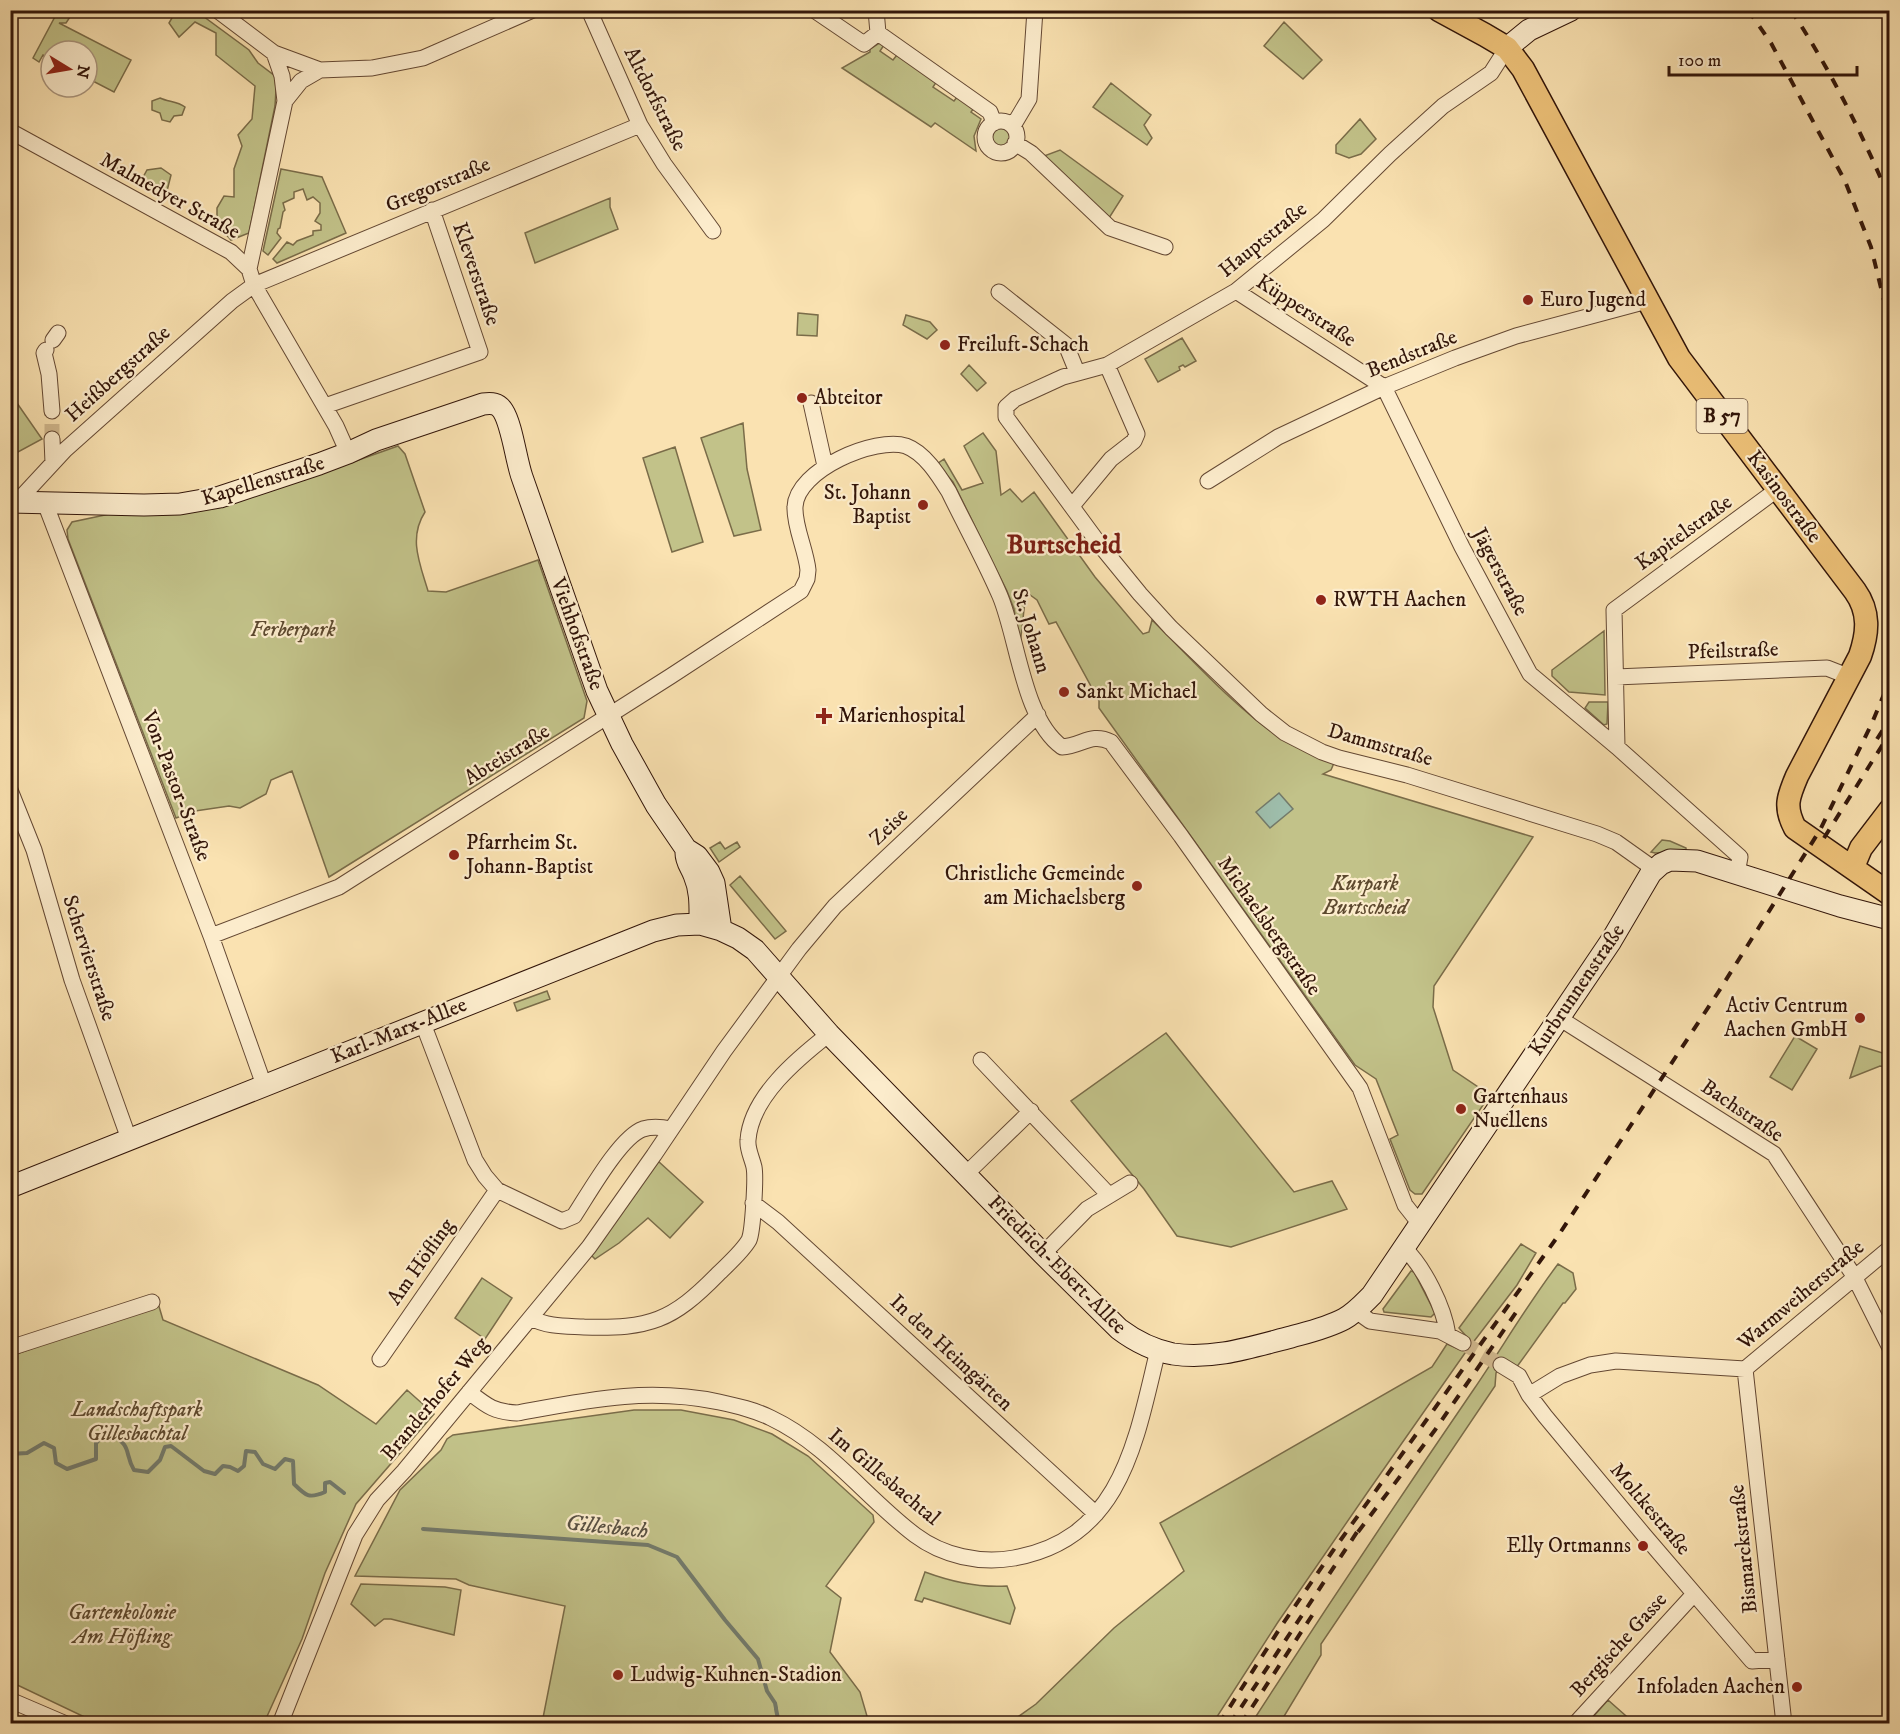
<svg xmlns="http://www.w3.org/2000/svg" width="1900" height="1734" font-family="'IM FELL DW Pica',serif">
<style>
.green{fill:#c2c289;stroke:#7a6c49;stroke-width:1.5}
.water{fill:#9ebeac;stroke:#737a6b;stroke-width:1.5}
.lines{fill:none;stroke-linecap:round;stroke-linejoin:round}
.stream{stroke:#737a6b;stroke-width:4}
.street-tunnel{stroke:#d2b98f;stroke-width:15;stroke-dasharray:15 8;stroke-linecap:butt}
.street-casing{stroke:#644833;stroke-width:17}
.secondary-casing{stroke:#321509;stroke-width:23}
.primary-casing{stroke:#321509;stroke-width:25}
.street{stroke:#fceccc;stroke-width:15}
.secondary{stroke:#fceccc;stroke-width:21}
.primary{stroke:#edc178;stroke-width:22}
.rail{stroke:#321509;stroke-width:4;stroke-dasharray:10 10;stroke-linecap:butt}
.poi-dot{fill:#8f2418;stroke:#fceccc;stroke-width:2}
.labels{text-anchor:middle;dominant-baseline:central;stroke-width:4.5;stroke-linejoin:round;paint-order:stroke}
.shield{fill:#fceccc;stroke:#6f5644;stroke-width:1.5}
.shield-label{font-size:20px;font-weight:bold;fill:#321509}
.street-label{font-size:21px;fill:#321509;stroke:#fceccc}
.poi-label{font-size:21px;fill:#321509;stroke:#fceccc;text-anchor:start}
.park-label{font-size:21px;font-style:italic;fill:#5d492f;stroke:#fceccc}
.water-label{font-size:22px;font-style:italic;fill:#585042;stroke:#fceccc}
.district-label{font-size:27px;font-weight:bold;fill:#7a1f14;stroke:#fceccc}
</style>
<rect width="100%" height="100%" fill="#fae2b1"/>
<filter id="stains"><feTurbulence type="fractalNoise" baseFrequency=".00333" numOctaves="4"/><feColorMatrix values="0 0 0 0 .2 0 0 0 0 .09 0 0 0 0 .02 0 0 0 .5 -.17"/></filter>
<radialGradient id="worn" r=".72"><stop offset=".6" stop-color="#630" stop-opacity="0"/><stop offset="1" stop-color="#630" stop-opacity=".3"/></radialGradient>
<!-- green -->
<path class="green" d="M74 11 66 23H59L131 60 114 92 87 78V51H51V59L43 55 39 62 33 58 58 11Z
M176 11H196L249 50 258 63 275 76 276 90 275 106 249 233 231 240 217 224V208L224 196 234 197V169L242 146 238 135 252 119 255 86 216 55V33L195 22 179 37 169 23Z
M1284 22 1322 60 1303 79 1264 46Z
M884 40 886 42 880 51 893 60 900 51 939 78 933 87 954 101 961 92 977 104 971 112 981 119 974 136 976 151 935 123 931 127 842 68 870 52V49Z
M1111 83 1151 115 1144 125 1152 138 1147 145 1093 107Z
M160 98C168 102 177 101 185 107L182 115 174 116 170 122 162 120 160 113 152 110V101Z
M1360 119 1376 139 1361 154 1349 158 1336 153V145Z
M989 136a11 11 0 1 1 22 0a11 11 0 1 1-22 0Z
M1060 150 1123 196 1109 218 1044 156Z
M117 167 142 179 147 170 161 168 171 175 167 191 157 195 115 172Z
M281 169 322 177 346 233 277 263 273 259 287 242 293 245 297 241 313 235V231L321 230V225L315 221 320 213V203L313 197 307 200 303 189 294 192V198L283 203 285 210 283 212 280 228 278 229 277 233 281 238 268 255 263 251Z
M610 198V207L618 229 535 263 525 233Z
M798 313 818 315 817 336 797 335Z
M906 315 930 322 937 330 927 339 903 325Z
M1182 338 1196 361 1185 367 1183 365 1179 367 1180 370 1158 382 1145 359Z
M969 365 986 383 977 391 961 374Z
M10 393 42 439 18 452 11 451Z
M743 423 747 469 761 530 734 536 701 438Z
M983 433 996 451 1001 495 1010 489 1022 502 1034 492 1095 577 1143 634 1149 632 1152 620C1192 659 1233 706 1279 737 1296 748 1315 756 1334 763L1331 770 1323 774 1533 837 1434 986 1433 1007 1453 1070 1490 1095 1422 1194H1415L1410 1190 1390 1139 1398 1135 1376 1079 1355 1065 1099 708V701L1056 622 1049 624 1037 600 1026 592 1020 645 1014 609 1007 591 953 482 937 464 944 459 962 490 983 483 964 446Z
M398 446 405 454 425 512C408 538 420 564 428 591L446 592 538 560 587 701 584 718 329 877 292 771 271 780 266 794 240 808 229 806 195 811 176 818 68 539 67 530 72 522 350 463Z
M675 447 703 542 672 552 643 458Z
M1604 631 1605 695 1569 692 1552 676V670Z
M1589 702H1608L1607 724 1604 725 1585 708Z
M1662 840 1670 841 1686 848V851L1655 853 1651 852Z
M720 842 725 849 737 842 740 847 719 862 710 848Z
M740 876 786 931 775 939 730 885Z
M547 991 550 999 517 1011 514 1003Z
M1166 1033 1294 1192 1332 1181 1347 1209 1231 1247 1177 1236 1144 1189 1071 1101Z
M1795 1036 1817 1049 1792 1090 1770 1077Z
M1860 1046 1889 1055V1067L1880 1066 1850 1078Z
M658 1161 703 1202 670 1238 648 1218 619 1243 595 1259 589 1253Z
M1521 1244 1536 1253 1517 1285 1465 1353 1367 1493 1278 1622 1213 1723 1008 1724 1036 1704 1114 1628 1184 1571 1160 1523 1432 1367 1447 1344 1459 1349 1467 1337 1459 1328Z
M1558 1264 1573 1273 1576 1289 1565 1303H1563L1516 1368 1503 1362 1496 1373 1495 1386 1321 1644V1655L1280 1723 1251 1724C1324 1611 1398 1500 1474 1389 1502 1348 1527 1305 1558 1264Z
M1411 1271 1414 1272 1435 1313 1431 1317 1384 1312 1383 1309Z
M482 1278 512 1298 485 1339 455 1318Z
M158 1303 163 1320 318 1385 376 1424 407 1390 434 1414 356 1504 325 1573 302 1639 264 1723H97L11 1682V1356Z
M634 1410H681L734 1420 772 1434 808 1456 873 1515 874 1522 826 1586 841 1598 830 1652 860 1692 869 1723H542L565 1606 469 1585 456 1579 355 1576 400 1490 441 1450 447 1439 453 1435Z
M925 1572C952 1582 978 1588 1007 1586L1015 1608 1010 1624 924 1598 922 1602 915 1600Z
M361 1584 445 1587 461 1590 454 1635 391 1619H384L375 1626 351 1604Z
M1608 1700 1634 1723H1597L1592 1718Z"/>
<!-- water -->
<path class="water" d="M1279 793 1293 809 1270 828 1256 812Z"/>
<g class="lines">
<!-- stream -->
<path class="stream" d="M10 1454 27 1453 44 1443 54 1448 56 1463 67 1469 96 1459V1443L103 1436 111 1434C133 1447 124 1453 134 1470L148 1472 160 1460 165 1447 171 1446 204 1471 215 1474 223 1466 230 1467 238 1471 244 1466 246 1451 255 1452 263 1464 275 1469 285 1459 293 1461 294 1484C306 1496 309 1499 325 1492V1483L330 1482 344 1493
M423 1529 648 1545 677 1557 725 1620 758 1659 767 1691 775 1703 776 1708
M776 1709 779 1724"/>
<!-- street-tunnel -->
<path class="street-tunnel" d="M52 439V411
M1463 1343 1501 1365"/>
<defs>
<path id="street" d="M217 10 274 53 320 70 372 68 423 58 533 10
M589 10 640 125 664 164 713 231
M814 10 864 44 878 33
M876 10 878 33
M878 33 990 112 994 123
M1507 48 1491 73 1443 106 1390 154 1323 220 1236 291 1107 365 1063 377 1015 399 1006 407V417L1100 545 1140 594 1171 628 1261 714 1285 733 1322 752 1339 758 1407 775 1597 834 1616 842 1654 869
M285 101 301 81 320 70
M985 137a16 16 0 1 1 32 0a16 16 0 1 1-32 0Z
M1013 126 1029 99 1035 10
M10 131 231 252 249 269 254 285 336 426 348 453
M1015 143 1031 153 1110 228 1165 247
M249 269 285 101 282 76 274 53
M1236 291 1384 387
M999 292 1066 345 1077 372
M53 340 58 333
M46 350 44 353 49 374 52 411
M1384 387 1462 547 1530 674 1617 747 1740 857 1737 874
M811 403 825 466
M325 406 480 352 432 210
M52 439 53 463
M1208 481 1278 437 1384 387 1455 358 1516 336 1647 301
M45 503 211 936 264 1085
M14 505 65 450 232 301 254 285 640 125
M1072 506 1111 459 1134 441 1137 434 1107 365
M1616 677 1827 668 1850 677
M1617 747 1614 610 1778 489
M10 790 34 850 72 980 129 1139
M211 936 339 887 671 676 801 591 807 579 808 570C806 550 794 526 795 507 796 470 876 436 906 446 925 453 939 476 949 492 966 527 985 561 1000 596 1018 639 1023 719 1062 747 1082 746 1091 732 1111 742L1181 836 1360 1088 1405 1205 1420 1224
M1559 1018 1774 1154 1854 1276 1890 1348
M422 1021 475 1160 485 1176 497 1190 562 1221 574 1216C588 1195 620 1137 643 1129 653 1126 661 1127 671 1129
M981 1060 1109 1195
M966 1174 1031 1111
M753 1203 778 1222 1096 1514
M1404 1248C1424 1267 1444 1307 1448 1335
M1043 1254 1087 1209 1130 1183
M1356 1311 1370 1321 1440 1331 1463 1343
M531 1318C548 1327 565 1326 584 1327 650 1329 672 1321 718 1274 728 1264 742 1252 749 1240 753 1231 756 1177 754 1167 752 1158 747 1149 748 1140 751 1097 797 1059 829 1034
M10 1348 152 1302
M380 1359 497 1190
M1501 1365 1519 1376 1529 1395 1545 1416 1644 1535 1752 1661 1777 1659
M1745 1369 1784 1724
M469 1392C487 1406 494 1412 517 1413 588 1400 647 1387 719 1402 737 1406 755 1410 771 1418 828 1445 866 1498 915 1535 943 1556 980 1564 1014 1558 1122 1539 1136 1440 1158 1350
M1529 1395 1560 1376 1590 1365 1616 1361 1745 1369 1890 1248
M10 1700 66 1724
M280 1724 355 1535 377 1500 404 1471 589 1247 654 1155 724 1051 799 949 835 906 1038 715
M1575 1724 1694 1594"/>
<path id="secondary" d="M1507 48 1529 30 1571 10
M10 502 144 505 180 504 220 497 319 464 348 453 376 440 483 404C492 403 498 403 503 411 512 425 516 460 522 477 547 549 572 620 597 691L622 744 656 805 686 849 697 856 709 872 714 883 721 930
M686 853C686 862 691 867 694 875 701 891 700 907 700 924
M10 1187 653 931 677 925 700 924 721 930 738 938 755 950 829 1034 1043 1254 1119 1329C1135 1341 1152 1350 1173 1354 1213 1360 1252 1347 1291 1337 1309 1332 1327 1328 1344 1319 1355 1313 1363 1304 1372 1295L1611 941 1651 873 1661 864 1670 860 1697 861 1840 906 1890 919"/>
<path id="primary" d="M1439 10 1485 35 1507 48 1523 69 1679 358 1855 591C1870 612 1868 633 1860 656L1797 776C1788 797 1784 807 1795 828L1890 894
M1853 867 1861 848 1890 810"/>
</defs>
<!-- street casing -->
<use href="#street" class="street-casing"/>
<!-- secondary casing -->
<use href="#secondary" class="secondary-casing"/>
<!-- primary casing -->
<use href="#primary" class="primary-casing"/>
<!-- street -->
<use href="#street" class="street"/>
<!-- secondary -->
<use href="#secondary" class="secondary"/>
<!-- primary -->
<use href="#primary" class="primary"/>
<!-- rail -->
<path class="rail" d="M1748 10 1771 43 1845 181 1871 247 1889 321
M1791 10C1830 69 1863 135 1890 200
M1877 739 1890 719
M1824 838 1890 733
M1358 1532 1435 1430 1519 1308
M1219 1724 1282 1625 1332 1552 1558 1236 1719 991 1820 830 1872 723 1890 680
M1230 1724 1361 1526
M1241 1724 1313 1614"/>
</g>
<!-- markers -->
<g class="poi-dot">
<circle cx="1528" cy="300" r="6"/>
<circle cx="945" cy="345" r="6"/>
<circle cx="802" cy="398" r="6"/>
<circle cx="923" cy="505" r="6"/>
<circle cx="1321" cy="600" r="6"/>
<circle cx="1064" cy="692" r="6"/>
<path d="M821 707h6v6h6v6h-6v6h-6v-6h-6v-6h6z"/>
<circle cx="454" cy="855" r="6"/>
<circle cx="1137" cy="886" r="6"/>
<circle cx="1860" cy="1018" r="6"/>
<circle cx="1461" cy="1109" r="6"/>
<circle cx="1643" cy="1546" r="6"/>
<circle cx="618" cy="1675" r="6"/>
<circle cx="1797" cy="1687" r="6"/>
</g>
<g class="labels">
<!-- shield labels -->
<rect class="shield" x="1696.5" y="399" width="51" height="34" rx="4.5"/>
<g class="shield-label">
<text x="1722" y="416">B 57</text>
</g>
<!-- street labels -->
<g class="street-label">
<text transform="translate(655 99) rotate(63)">Altdorfstraße</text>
<text transform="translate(438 185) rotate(-23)">Gregorstraße</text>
<text transform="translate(170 196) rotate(29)">Malmedyer Straße</text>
<text transform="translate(1263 240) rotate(-39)">Hauptstraße</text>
<text transform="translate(476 274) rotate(71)">Kleverstraße</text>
<text transform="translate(1306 311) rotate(33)">Küpperstraße</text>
<text transform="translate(1412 354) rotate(-22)">Bendstraße</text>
<text transform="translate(118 374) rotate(-42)">Heißbergstraße</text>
<text transform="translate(263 481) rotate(-17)">Kapellenstraße</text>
<text transform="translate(1784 497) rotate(53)">Kasinostraße</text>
<text transform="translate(1684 533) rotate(-36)">Kapitelstraße</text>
<text transform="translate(1500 572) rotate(62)">Jägerstraße</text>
<text transform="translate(1031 631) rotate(73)">St. Johann</text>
<text transform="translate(577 634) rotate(70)">Viehhofstraße</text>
<text transform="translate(1733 651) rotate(-2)">Pfeilstraße</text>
<text transform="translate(1380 745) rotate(16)">Dammstraße</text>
<text transform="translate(507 755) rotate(-32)">Abteistraße</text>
<text transform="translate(176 786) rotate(69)">Von-Pastor-Straße</text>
<text transform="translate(889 827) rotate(-44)">Zeise</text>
<text transform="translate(1269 926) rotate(55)">Michaelsbergstraße</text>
<text transform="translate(89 958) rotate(72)">Schervierstraße</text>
<text transform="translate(1577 990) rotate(-56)">Kurbrunnenstraße</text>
<text transform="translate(399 1031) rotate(-22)">Karl-Marx-Allee</text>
<text transform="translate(1742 1111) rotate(34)">Bachstraße</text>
<text transform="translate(421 1262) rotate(-55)">Am Höfling</text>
<text transform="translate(1057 1265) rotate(45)">Friedrich-Ebert-Allee</text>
<text transform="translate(1801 1295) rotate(-40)">Warmweiherstraße</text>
<text transform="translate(951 1353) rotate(43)">In den Heimgärten</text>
<text transform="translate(435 1399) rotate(-50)">Branderhofer Weg</text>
<text transform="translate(884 1477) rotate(40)">Im Gillesbachtal</text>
<text transform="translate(1650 1509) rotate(50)">Moltkestraße</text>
<text transform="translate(1744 1549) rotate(-96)">Bismarckstraße</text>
<text transform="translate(1619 1645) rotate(-48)">Bergische Gasse</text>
</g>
<!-- poi labels -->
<g class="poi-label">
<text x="1540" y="300">Euro Jugend</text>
<text x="957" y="345">Freiluft-Schach</text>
<text x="814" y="398">Abteitor</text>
<text x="911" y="493" text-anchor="end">St. Johann<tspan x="911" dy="24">Baptist</tspan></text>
<text x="1333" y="600">RWTH Aachen</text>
<text x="1076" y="692">Sankt Michael</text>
<text x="838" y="716">Marienhospital</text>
<text x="466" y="843">Pfarrheim St.<tspan x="466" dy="24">Johann-Baptist</tspan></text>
<text x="1125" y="874" text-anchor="end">Christliche Gemeinde<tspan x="1125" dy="24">am Michaelsberg</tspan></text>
<text x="1848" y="1006" text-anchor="end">Activ Centrum<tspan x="1848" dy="24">Aachen GmbH</tspan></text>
<text x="1473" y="1097">Gartenhaus<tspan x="1473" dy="24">Nuellens</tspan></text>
<text x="1631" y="1546" text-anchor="end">Elly Ortmanns</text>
<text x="630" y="1675">Ludwig-Kuhnen-Stadion</text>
<text x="1785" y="1687" text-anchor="end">Infoladen Aachen</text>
</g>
<!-- park labels -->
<g class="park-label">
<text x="293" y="630">Ferberpark</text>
<text x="1365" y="884">Kurpark<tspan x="1365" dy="24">Burtscheid</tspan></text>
<text x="137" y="1410">Landschaftspark<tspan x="137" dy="24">Gillesbachtal</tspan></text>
<text x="122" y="1613">Gartenkolonie<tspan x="122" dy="24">Am Höfling</tspan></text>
</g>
<!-- water labels -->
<g class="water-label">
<text transform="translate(607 1527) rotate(6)">Gillesbach</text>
</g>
<!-- district labels -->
<g class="district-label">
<text x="1064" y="545">Burtscheid</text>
</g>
</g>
<!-- margin -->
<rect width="1900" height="1734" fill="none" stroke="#fae2b1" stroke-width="36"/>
<rect x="12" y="12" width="1876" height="1710" fill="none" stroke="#321509" stroke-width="3"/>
<rect x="18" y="18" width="1864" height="1698" fill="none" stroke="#321509" stroke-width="1.5"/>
<!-- north arrow -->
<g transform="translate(69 69) rotate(101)"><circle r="28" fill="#fceccc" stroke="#ab967e" stroke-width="1.5"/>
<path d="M0-4.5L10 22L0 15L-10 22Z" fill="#8f2418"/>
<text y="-9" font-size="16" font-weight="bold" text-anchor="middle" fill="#321509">N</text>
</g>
<!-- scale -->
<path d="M1669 66v9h188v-9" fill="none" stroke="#321509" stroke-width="3"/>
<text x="1678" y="66" font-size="18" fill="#321509" stroke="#fceccc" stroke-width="4.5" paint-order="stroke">100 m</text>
<rect width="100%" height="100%" filter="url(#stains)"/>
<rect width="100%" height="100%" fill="url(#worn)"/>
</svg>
